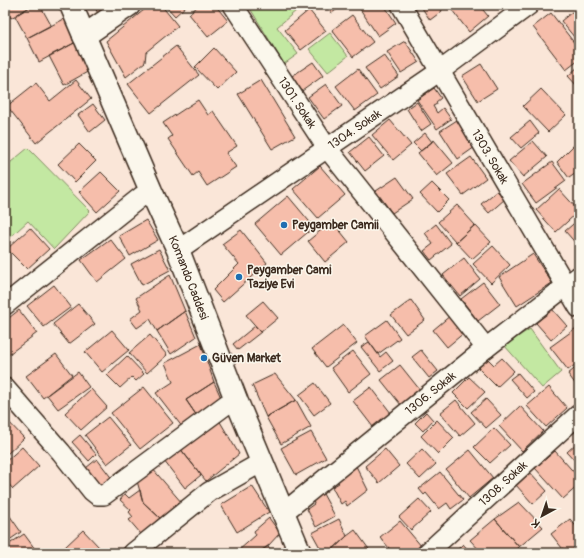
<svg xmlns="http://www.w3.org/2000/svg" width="584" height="558" font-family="Pangolin,sans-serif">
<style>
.green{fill:#c3e8a2;stroke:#7f8960}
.building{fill:#f6beab;stroke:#3b2a1e}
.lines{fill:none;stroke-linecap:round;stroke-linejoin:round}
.minor-casing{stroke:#3b2a1e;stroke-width:22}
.tertiary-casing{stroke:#3b2a1e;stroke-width:25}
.secondary-casing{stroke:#3b2a1e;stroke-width:25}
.minor{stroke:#fbf7ec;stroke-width:19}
.tertiary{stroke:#fbf7ec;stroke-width:22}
.secondary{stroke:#fbf7ec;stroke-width:22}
.poi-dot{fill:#1f6fb2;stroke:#fbf7ec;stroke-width:1.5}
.labels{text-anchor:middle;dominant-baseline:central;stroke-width:3;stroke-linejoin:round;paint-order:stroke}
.street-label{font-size:12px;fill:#3b2a1e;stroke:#fbf7ec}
.poi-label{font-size:12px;font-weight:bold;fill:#3b2a1e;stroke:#fbf7ec;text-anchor:start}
</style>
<rect width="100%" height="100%" fill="#fae6d8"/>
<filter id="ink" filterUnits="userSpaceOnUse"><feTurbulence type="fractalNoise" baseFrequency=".025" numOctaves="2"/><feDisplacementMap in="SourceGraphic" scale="8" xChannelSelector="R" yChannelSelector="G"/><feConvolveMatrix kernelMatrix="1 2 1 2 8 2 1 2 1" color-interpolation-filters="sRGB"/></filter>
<g filter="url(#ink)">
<!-- green -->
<path class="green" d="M248 5H303L277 27 298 54 284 64Z
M330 33 348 56 328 72 309 49Z
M28 148 90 211 54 249 28 221 5 242V167Z
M530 329 561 372 542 388 504 345Z"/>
<!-- building -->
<path class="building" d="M5 5H33L11 18 5 9Z
M33 5H40L51 25 27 38 15 16Z
M94 5H113L99 16Z
M150 5H161L178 26 146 52 145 62 126 77 106 41Z
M165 5H185L186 6 175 16Z
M199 5H215L228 21 208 37 189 14Z
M327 5H343L332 13Z
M360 5H384L396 23 378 36 358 6Z
M420 5H439L442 11 430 20Z
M458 5H479L488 16 469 32 452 10Z
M578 7 579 9V43L561 21Z
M309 10 326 31 301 50 285 30Z
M551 13 579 49V60L566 70 533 27Z
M352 15 373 42 353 57 332 30Z
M66 18 78 41 39 62 27 38Z
M78 41 91 70 64 85 49 56Z
M405 41 419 62 401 73 387 52Z
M176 46 199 75 151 113 128 84Z
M214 48 236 72 217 90 195 67Z
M384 55 399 76 380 89 365 68Z
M313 62 323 76 302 91 292 76Z
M481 64 497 89 478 101 462 76Z
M579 66V88L568 76Z
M358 69 377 95 355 111 336 86Z
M76 80 91 99 36 143 7 106 36 83 50 101Z
M261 80 295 136 272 149 238 94Z
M326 84 342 106 324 119 308 97Z
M434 88 441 98 436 102 437 104 433 106 437 113 443 108 451 119 437 129 417 100Z
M541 89 566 115 548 132 523 106Z
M198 100 208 115 213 111 237 146 226 153 236 167 207 186 198 172 193 176 168 139 172 136 163 123Z
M417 102 431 124 421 131 407 109Z
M93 104 105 120 90 132 78 115Z
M390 120 411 145 393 160 372 135Z
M457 120 475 147 458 159 440 131Z
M530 121 539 133 521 148 511 137Z
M425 133 432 142 421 151 413 143Z
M369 137 384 156 365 171 350 152Z
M434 140 453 163 437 176 418 153Z
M533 141 547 157 523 177 509 161Z
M576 143 579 147V171L569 178 557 162Z
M79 144 96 161 75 182 58 164Z
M471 157 486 178 463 195 447 174Z
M552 162 566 181 536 203 522 184Z
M320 166 345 195 318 218 293 189Z
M101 172 120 191 97 212 79 192Z
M397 177 413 199 392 213 376 191Z
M432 183 449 200 437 212 420 194Z
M559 189 579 211 556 232 536 210Z
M497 191 505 199 489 213 481 204Z
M288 196 314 227 281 255 255 224Z
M457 205 475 225 456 242 438 222Z
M579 219V247L565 231Z
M146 220 158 240 130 256 119 236Z
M332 221 349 242 325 262 308 241Z
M436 224 451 244 431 260 424 251 433 244 425 233Z
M475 225 491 242 472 259 456 242Z
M30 228 49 249 27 269 7 249Z
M241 230 267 263 223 302 213 290 239 264 222 244Z
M110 239 126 259 97 282 81 260Z
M493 246 510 265 491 283 473 264Z
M159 249 170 270 142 285 131 264Z
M533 254 552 283 517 306 499 277Z
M464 258 480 279 460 296 443 275Z
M170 275 185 311 157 331 150 319 137 328 130 319 142 310 136 298Z
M483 282 500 304 478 321 461 299Z
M54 285 71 307 44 327 27 306Z
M411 300 425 320 406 334 391 315Z
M263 301 278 318 261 332 246 315Z
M78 304 95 324 69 344 53 324Z
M552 309 567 326 551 340 536 323Z
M19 310 37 333 5 357V321Z
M185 311 196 337 171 354 157 331Z
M451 315 465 332 447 347 433 330Z
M387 320 400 338 378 354 365 336Z
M343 325 357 343 326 367 312 349Z
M255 326 261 332 238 350 233 344Z
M579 326V362L568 370 550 347Z
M112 330 129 350 102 372 85 352Z
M150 335 167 355 147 373 129 353Z
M369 342 380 357 386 352 393 361 380 371 361 347Z
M201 344 214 382 186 400 199 419 183 428 156 393 173 382 165 363Z
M421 350 438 371 429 378 412 357Z
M353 351 371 374 348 392 331 368Z
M56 354 72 375 43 398 26 376Z
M127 356 144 374 136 381 132 377 120 388 107 375Z
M502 358 514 371 497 387 478 368 488 359 494 365Z
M400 365 420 390 401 405 381 380Z
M579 365V389L568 374Z
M78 372 89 387 58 409 47 395Z
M518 373 534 392 527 398 510 379Z
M275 374 296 400 266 417 252 385Z
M469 377 485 392 468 408 453 393Z
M214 382 223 402 199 419 186 400Z
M315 383 330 403 314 415 299 395Z
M144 387 173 423 140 449 111 413Z
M371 387 391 413 373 427 353 401Z
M549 387 567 408 546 427 527 406Z
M91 389 107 407 81 430 65 413Z
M486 399 501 415 486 428 471 412Z
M296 400 311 427 281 444 266 417Z
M456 400 475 423 460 436 440 413Z
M520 406 543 431 522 451 499 426Z
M426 412 433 420 423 431 415 423Z
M108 417 131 445 107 464 85 435Z
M6 419 24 438 5 456V420Z
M219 420 239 454 206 481 178 446Z
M437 420 454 438 438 454 421 436Z
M494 428 510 445 490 463 474 447Z
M311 432 326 458 296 475 281 448Z
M80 435 96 454 89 461 72 442Z
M579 441V465L567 452Z
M22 447 39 466 13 489 5 480V462Z
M180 448 201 475 185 488 164 461Z
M385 449 399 466 379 483 365 466Z
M422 449 436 464 420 479 406 464Z
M470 450 493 478 469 498 446 470Z
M555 451 579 478V485L563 499 535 468Z
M97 459 113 480 102 488 86 468Z
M356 466 368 490 347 506 345 501 341 504 332 487 339 483 337 481Z
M152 468 182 503 162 520 143 502 137 481Z
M529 471 547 491 533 504 515 484Z
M440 472 463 500 451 509 447 503 439 509 426 493 424 495 419 489Z
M252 486 269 512 237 532 221 505Z
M140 490 143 502 160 518 141 534 129 520 133 517 129 512 131 510 120 500 125 494 129 498Z
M322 492 335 516 316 527 307 509 314 504 313 500Z
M419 499 431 512 411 530 399 517Z
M519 502 543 527 519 547 495 519Z
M5 509 21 532 5 543Z
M269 518 280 533 268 546 258 553H240L238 551 256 535 254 531Z
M339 519 347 536 329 553H323L312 533Z
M495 519 519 547 513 553H482L470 540Z
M570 519 579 530V548L573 553H566L551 534Z
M400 521 422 547 415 553H393L380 537Z
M83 530 99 547 93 553H70L65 547Z
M355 530 371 552 329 553 347 536Z
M24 534 38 553H5V547Z
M463 544 471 553H454Z
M268 546 272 553H258Z"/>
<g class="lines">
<defs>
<g id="minor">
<path id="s1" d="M233 5 327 148 486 348"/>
<path id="s2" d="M401 5 579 308"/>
<path id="s3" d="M178 250 440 71 529 5"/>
<path d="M5 305 142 196 151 191"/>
<path d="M5 388 61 452 92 491 97 495H104L227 404 236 399"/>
<path id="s4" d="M283 513 486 348 579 276"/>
<path d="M133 553 209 492 255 466 262 461"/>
<path id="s5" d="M427 553 579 414"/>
</g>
<path id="tertiary" d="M84 36 129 5"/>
<g id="secondary">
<path id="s6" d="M71 5 151 191 178 250 237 402 300 553"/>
</g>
</defs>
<!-- minor casing -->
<use href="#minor" class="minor-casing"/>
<!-- tertiary casing -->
<use href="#tertiary" class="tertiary-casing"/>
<!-- secondary casing -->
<use href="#secondary" class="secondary-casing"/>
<!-- minor -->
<use href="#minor" class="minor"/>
<!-- tertiary -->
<use href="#tertiary" class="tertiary"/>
<!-- secondary -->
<use href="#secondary" class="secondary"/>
</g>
</g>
<!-- markers -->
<g class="poi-dot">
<circle cx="284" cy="225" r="4"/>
<circle cx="239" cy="277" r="4"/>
<circle cx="204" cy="358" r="4"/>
</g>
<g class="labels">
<!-- street labels -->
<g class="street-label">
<text stroke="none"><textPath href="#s1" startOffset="117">1301. Sokak</textPath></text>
<text stroke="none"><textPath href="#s3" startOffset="214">1304. Sokak</textPath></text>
<text stroke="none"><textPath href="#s2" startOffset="176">1303. Sokak</textPath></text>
<text stroke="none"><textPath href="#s6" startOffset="297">Komando Caddesi</textPath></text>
<text stroke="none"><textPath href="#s4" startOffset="190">1306. Sokak</textPath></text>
<text stroke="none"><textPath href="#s5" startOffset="103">1308. Sokak</textPath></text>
</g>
<!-- poi labels -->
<g class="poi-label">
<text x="292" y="225">Peygamber Camii</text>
<text x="247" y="270">Peygamber Cami<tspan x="247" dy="14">Taziye Evi</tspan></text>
<text x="212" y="358">Güven Market</text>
</g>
</g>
<!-- margin -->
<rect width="584" height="558" fill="none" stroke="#fbf7ec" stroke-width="20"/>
<rect x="10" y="10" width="564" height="538" fill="none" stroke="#3b2a1e" stroke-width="1.5" filter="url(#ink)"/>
<!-- north arrow -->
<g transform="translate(542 516) rotate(220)" stroke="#fbf7ec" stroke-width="3" paint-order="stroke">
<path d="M0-3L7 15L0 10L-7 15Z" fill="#3b2a1e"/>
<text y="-6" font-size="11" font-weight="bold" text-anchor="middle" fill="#3b2a1e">K</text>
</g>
</svg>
